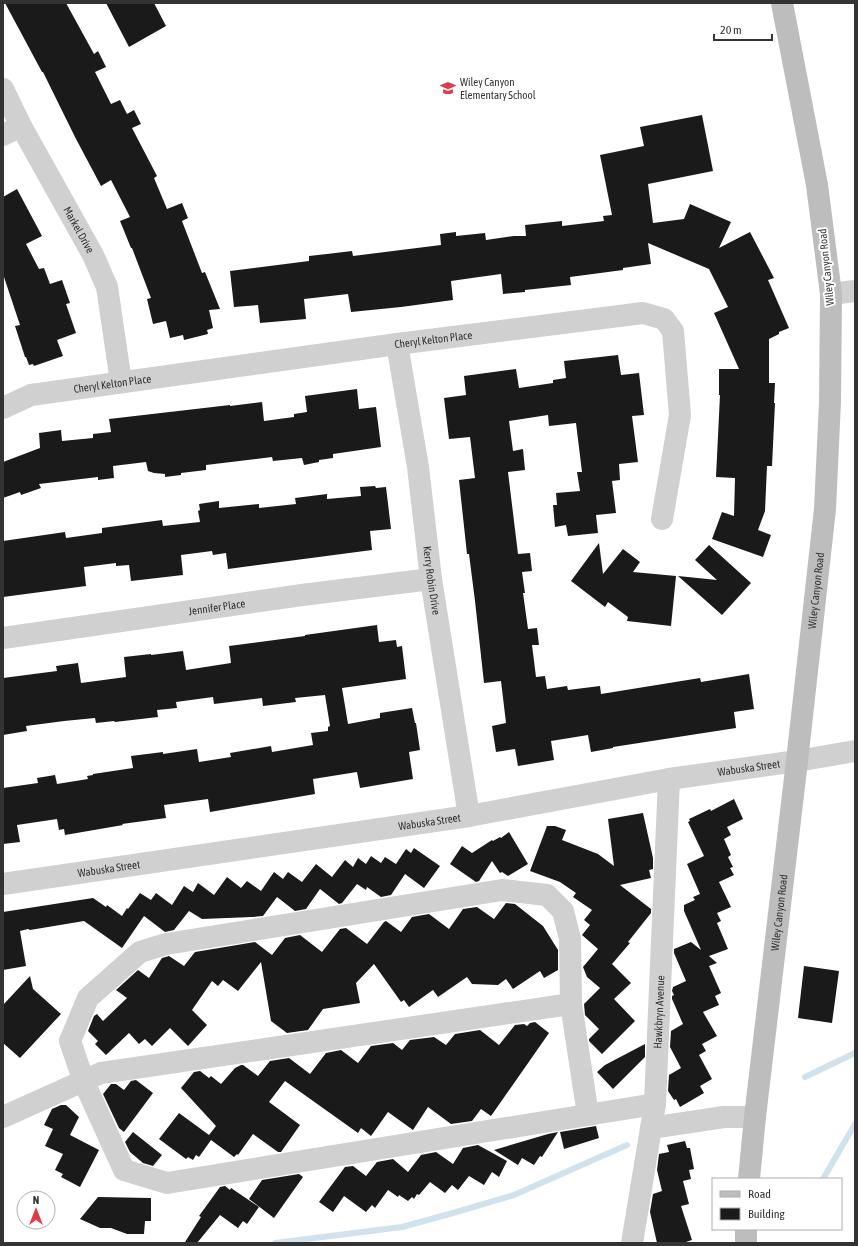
<svg xmlns="http://www.w3.org/2000/svg" width="858" height="1246" font-family="'Asap Condensed',sans-serif">
<style>
.lines{fill:none;stroke-linecap:round;stroke-linejoin:round}
.stream{stroke:#cfe2ee;stroke-width:6}
.building{fill:#1a1a1a}
.street{stroke:#d0d0d0;stroke-width:22}
.secondary{stroke:#bdbdbd;stroke-width:22}
.labels{text-anchor:middle;dominant-baseline:central;stroke-width:4;stroke-linejoin:round;paint-order:stroke}
.poi-label{font-size:11px;fill:#333;stroke:#fff;text-anchor:start}
.street-label{font-size:11px;fill:#333;stroke:#fff}
</style>
<rect width="100%" height="100%" fill="#fff"/>
<g class="lines">
<!-- stream -->
<path class="stream" d="M805 1077 855 1053
M823 1179 855 1124
M275 1243 402 1227 453 1213 514 1195 627 1145"/>
</g>
<!-- building -->
<path class="building" d="M5 3H66L94 54 98 51 106 67 95 72 111 104 120 100 127 114 134 110 141 124 132 128 157 176 154 178 167 209 182 203 188 218 182 221 202 273 205 272 220 309 209 310 213 328 207 330 208 334 184 340 183 335 170 338 166 321 153 324 147 299 151 298 132 248H131L120 221 130 217 111 180 101 186 75 137 43 72H42Z
M106 3H154L166 26 129 47Z
M702 115 713 171 648 184 653 223 684 219 690 204 731 222 719 248 750 232 774 278 768 280 789 328 779 332V334L769 339V383H775L774 403H775L772 466H767L765 511 758 530 771 535 763 557 712 539 722 512 734 516 735 478 716 477 720 395H719V369H739L714 313 728 307 709 269 648 243 651 264 623 268V270L570 277 571 285 525 290V292L503 294 501 274 479 277 451 281 453 300 401 307 351 312 348 294 304 299 306 319 260 323 258 305 234 307 230 271 309 261V256L327 254 352 251 353 256 441 245 440 234 456 232V236L485 233 486 240 514 236H526L525 225 562 221V226L604 221 603 216 612 215 600 155 644 146 640 127Z
M17 189 42 236 26 244 39 269 44 268 50 284 62 280 70 303 66 304 76 333 57 340 63 356 34 366 33 364 29 365 26 357H25L15 326 20 325 3 274V197Z
M618 355 621 375 639 373 644 415 632 416 638 462 619 464 620 480 612 481 616 513 596 515 598 533 568 536 566 525 555 527 553 505H557L556 493 580 491 577 472H582L576 423 549 426 548 415 509 421 513 451 523 449 525 470 508 472 518 554 530 553 532 571 522 572 525 593H523L528 629 537 628 539 645H532L536 677 545 676 547 689 567 686 568 690 600 686 601 694 700 678 701 682 749 674 754 709 734 712 736 728 613 747V748L591 752 588 735 551 741 554 760 518 766 515 749 496 752 492 726 506 723 501 681 484 683 475 601 469 554H467L459 480 475 478 470 437 449 439 444 398 466 395 464 376 516 369 519 388 553 383V380L566 378 564 361Z
M357 389 359 409 376 407 381 447 333 454V458L319 460V462L304 465 302 458 273 461 272 457 206 465V470L181 473V475L165 477V474L154 473 148 471 146 462 113 466 114 478 98 480V477L39 484 41 488 21 495 20 492 3 498V462L40 448 39 433 61 430 62 441 93 438V434L111 432 109 419 230 405V406L262 402 264 421 294 417V414L307 412 305 396Z
M375 486 376 488 386 487 391 529 370 531 372 550 228 569 226 553 213 555 212 551 181 555 183 575 131 581 129 565 116 566V563L84 567 86 586 3 597V541L65 532 66 538 102 533V528L162 520 163 526 200 522 198 511 200 510 199 504 219 501V508L259 504V508L296 504 295 498 327 494V499L361 496 360 487Z
M599 543 603 574 623 549 640 562 633 572 676 576 671 626 627 621 628 617 608 602 605 607 571 581Z
M709 545 751 583 722 615 678 576 717 580 695 560Z
M377 625 379 642 396 640 397 647 402 646 406 679 342 688 348 724 380 718V713L412 708 415 723H416L420 750 409 752 413 779 360 788 357 772 313 779 315 794 210 812 208 799 164 805 166 818 122 824 123 825 65 835 64 829 59 830 57 819 17 825 20 842 3 844V788L38 783 37 778 55 775 57 784 88 779 87 776 93 775V774L133 768 131 756 163 752V754L197 749 199 762 231 757 230 753 271 746 272 752 313 745 311 733 328 731V727L330 726 325 695 295 698 296 702 263 706 262 698 214 704 213 697 176 702 177 708 157 710 158 717 115 722 114 721 96 723 95 718 64 721 26 726 27 731 3 735V678L57 671 56 666 78 663 81 683 126 677 124 657 151 654V655L183 651 186 670 231 663 229 646 305 636V635Z
M734 799 743 819 727 827 731 835 724 839 731 855 728 857 733 867 730 868 734 875 719 882 731 907 717 913 721 921 717 923 728 949 709 956 717 963 709 966 721 993 715 996 719 1005 703 1012 717 1036 702 1044 706 1051 699 1055 712 1079 700 1086 704 1093 680 1107 676 1099 674 1100 668 1091 669 1075 681 1068 670 1047 671 1031 683 1024 672 999V996L674 995 672 991 673 987 686 981 674 953V949L691 942 701 950 684 911V905L695 900 693 897 700 894 687 864 704 856 688 822 690 821 689 819 710 809 711 811Z
M643 813 653 858V869L649 870 651 878 620 885 651 909V913L628 942 630 943 612 964 631 983 614 999 635 1021 602 1054 589 1041V1039L599 1029 585 1015 584 1004 600 988 587 977 583 967 598 949 582 935 590 925 584 920 592 910 573 897 576 893 560 882 530 871 547 826H555L566 830 562 840 598 854 614 866 608 819Z
M509 832 528 864 508 876 502 872 500 873 492 861 479 881 476 882 450 864 462 846 472 853 492 840 493 841 500 837 501 838Z
M414 848 440 866 424 888 405 874 391 895 381 897 367 887 366 890 357 884 342 903 339 904 320 889 306 909 295 911 277 897 263 916 252 917 202 919 189 911 174 930 165 932 144 916 122 948 84 921 30 930 28 929 20 931 26 966 3 970V912L93 898 106 907 107 905 122 916 127 908 128 909 140 893 151 900 156 893 172 905 184 886 193 892 198 883 214 895 227 877 241 888 247 881 261 891 274 872 283 879 288 872 302 882 316 864 332 877 345 860 353 867 358 858 366 864 371 856 381 863 385 857 396 864 406 849 411 853Z
M506 903 515 904 543 926 558 950V970L544 978 540 971 513 989 506 979 498 985 472 984 467 977 438 997 433 990 409 1007 404 1000 401 1002 374 964 356 983 360 1003 323 1009 308 1030 287 1033 271 1021 261 962 238 991 223 980 218 986 212 981 192 1010 207 1025 188 1046 170 1028 152 1046 145 1039 139 1044 129 1033 106 1055 95 1044 98 1041 88 1031 94 1016 97 1014 103 1021 127 998 116 990 138 970 149 978 162 958 169 956 184 966 195 952 255 942 272 955 285 938 300 935 322 952 340 929 346 928 367 944 384 922 386 921 401 932 412 917 429 914 449 929 463 909 477 907 494 919Z
M804 966 839 971 832 1023 798 1018Z
M30 976 33 989 61 1014 20 1058 3 1043V1005Z
M535 1022 549 1033 491 1116 481 1109 472 1121 451 1124 428 1107 413 1130 388 1112 371 1136 361 1128 358 1133 285 1081 269 1102 300 1125 281 1152H278L253 1134 238 1155 237 1154 234 1157 211 1140 199 1157 196 1155 193 1160 188 1157 186 1159 159 1139 179 1113 209 1135 216 1126 181 1088 194 1072 200 1071 209 1078 211 1076 221 1084 235 1068 241 1065H243L258 1076 270 1061 289 1058 310 1074 326 1053 341 1050 358 1063 371 1046 393 1043 402 1050 410 1040 434 1037 446 1045 455 1034 480 1030 499 1045 515 1025 524 1024 527 1026 530 1023Z
M645 1044V1057L613 1089 597 1072 605 1065Z
M136 1080 153 1093 124 1132 119 1128 103 1094 111 1084H116L124 1090 131 1081Z
M61 1105H66L79 1117 70 1135 99 1150 80 1187 61 1177 63 1174 55 1170 63 1154 45 1146 53 1129 44 1125 52 1109Z
M596 1126 599 1138 564 1149 560 1132Z
M133 1132 162 1155 153 1166 143 1163 130 1152 125 1142Z
M558 1132 542 1157 540 1156 534 1165 522 1158 518 1165 494 1150 548 1134Z
M685 1141 687 1148H690L694 1169 689 1170 691 1179 683 1181 689 1204 681 1206 692 1240 683 1243H657L650 1212 653 1194 662 1191 657 1170 659 1154 669 1152 667 1145Z
M478 1145 507 1161 499 1177 492 1172 484 1185 469 1176 458 1190 452 1185 445 1193 430 1182 419 1195 417 1194 414 1199 412 1197 408 1201 399 1195 398 1197 388 1190 375 1208 372 1205 366 1212 344 1196 333 1212 319 1202 345 1167 353 1166 366 1176 377 1162 393 1159 408 1172 421 1155 436 1152 453 1164 463 1148Z
M299 1174 303 1177 274 1218 249 1199 262 1180Z
M225 1186 230 1190 231 1188 259 1207 247 1224 243 1221 238 1228 220 1215 197 1243H186L185 1242 201 1217 199 1216 220 1187Z
M98 1197 151 1198V1221H145L144 1234H127L111 1228H100L80 1219Z"/>
<g class="lines">
<!-- street -->
<g class="street">
<path id="s1" d="M3 89 21 126 93 255 107 287 121 382"/>
<path d="M3 135 21 126"/>
<path d="M831 294 855 291"/>
<path id="s2" d="M397 344 418 467 431 579 469 816"/>
<path id="s3" d="M3 408 31 395 397 344 643 313 664 319 673 331 680 415 662 519"/>
<path id="s4" d="M3 638 302 595 431 579"/>
<path id="s5" d="M3 884 469 816 669 779 797 761 855 751"/>
<path d="M588 1115 571 1004 570 939 563 911 547 895 502 890 166 944 140 952 88 998 70 1041 84 1082 124 1170 167 1183 655 1104"/>
<path d="M3 1117 101 1073 571 1004"/>
<path d="M651 1128 724 1117H755"/>
<path id="s6" d="M632 1243 655 1104 669 779"/>
</g>
<!-- secondary -->
<g class="secondary">
<path id="s7" d="M749 1179 755 1117 797 761 825 509 830 402 831 294 817 185 782 3"/>
<path d="M746 1243V1229"/>
</g>
</g>
<!-- icons -->
<defs>
<symbol id="school-bare" viewBox="-9 -9 18 18"><path d="M0-5L7-2L0 1L-7-2ZM-4 1L0 2.5L4 1V4Q0 6-4 4Z" fill="#e63946" stroke="#fff" stroke-width="2.5" paint-order="stroke"/></symbol>
</defs>
<g fill-rule="evenodd">
<use href="#school-bare" x="437" y="77" width="22" height="22"/>
</g>
<g class="labels">
<!-- poi labels -->
<g class="poi-label">
<text x="460" y="82">Wiley Canyon<tspan x="460" dy="13">Elementary School</tspan></text>
</g>
<!-- street labels -->
<g class="street-label">
<text stroke="none"><textPath href="#s1" startOffset="160">Markel Drive</textPath></text>
<text transform="translate(826 267) rotate(-96)">Wiley Canyon Road</text>
<text stroke="none"><textPath href="#s3" startOffset="437">Cheryl Kelton Place</textPath></text>
<text stroke="none"><textPath href="#s3" startOffset="113">Cheryl Kelton Place</textPath></text>
<text stroke="none"><textPath href="#s2" startOffset="239">Kerry Robin Drive</textPath></text>
<text stroke="none"><textPath href="#s7" startOffset="592">Wiley Canyon Road</textPath></text>
<text stroke="none"><textPath href="#s4" startOffset="216">Jennifer Place</textPath></text>
<text stroke="none"><textPath href="#s5" startOffset="755">Wabuska Street</textPath></text>
<text stroke="none"><textPath href="#s5" startOffset="431">Wabuska Street</textPath></text>
<text stroke="none"><textPath href="#s5" startOffset="107">Wabuska Street</textPath></text>
<text stroke="none"><textPath href="#s7" startOffset="268">Wiley Canyon Road</textPath></text>
<text stroke="none"><textPath href="#s6" startOffset="233">Hawkbryn Avenue</textPath></text>
</g>
</g>
<!-- border -->
<rect width="858" height="1246" fill="none" stroke="#333333" stroke-width="8"/>
<!-- legend -->
<rect x="712" y="1178" width="130" height="52" fill="#ffffff" stroke="#adadad"/>
<rect x="720" y="1191" width="20" height="6" fill="#bdbdbd" stroke="#adadad"/>
<text x="748" y="1198" font-size="12" fill="#333333">Road</text>
<rect x="720" y="1208" width="20" height="12" fill="#1a1a1a" stroke="#adadad"/>
<text x="748" y="1218" font-size="12" fill="#333333">Building</text>
<!-- north arrow -->
<g transform="translate(36 1210)"><circle r="19" fill="#ffffff" stroke="#adadad"/>
<path d="M0-3L7 15L0 10L-7 15Z" fill="#e63946"/>
<text y="-6" font-size="11" font-weight="bold" text-anchor="middle" fill="#333333">N</text>
</g>
<!-- scale -->
<path d="M714 34v6h58v-6" fill="none" stroke="#333333" stroke-width="2"/>
<text x="720" y="34" font-size="12" fill="#333333" stroke="#ffffff" stroke-width="3" paint-order="stroke">20 m</text>
</svg>
